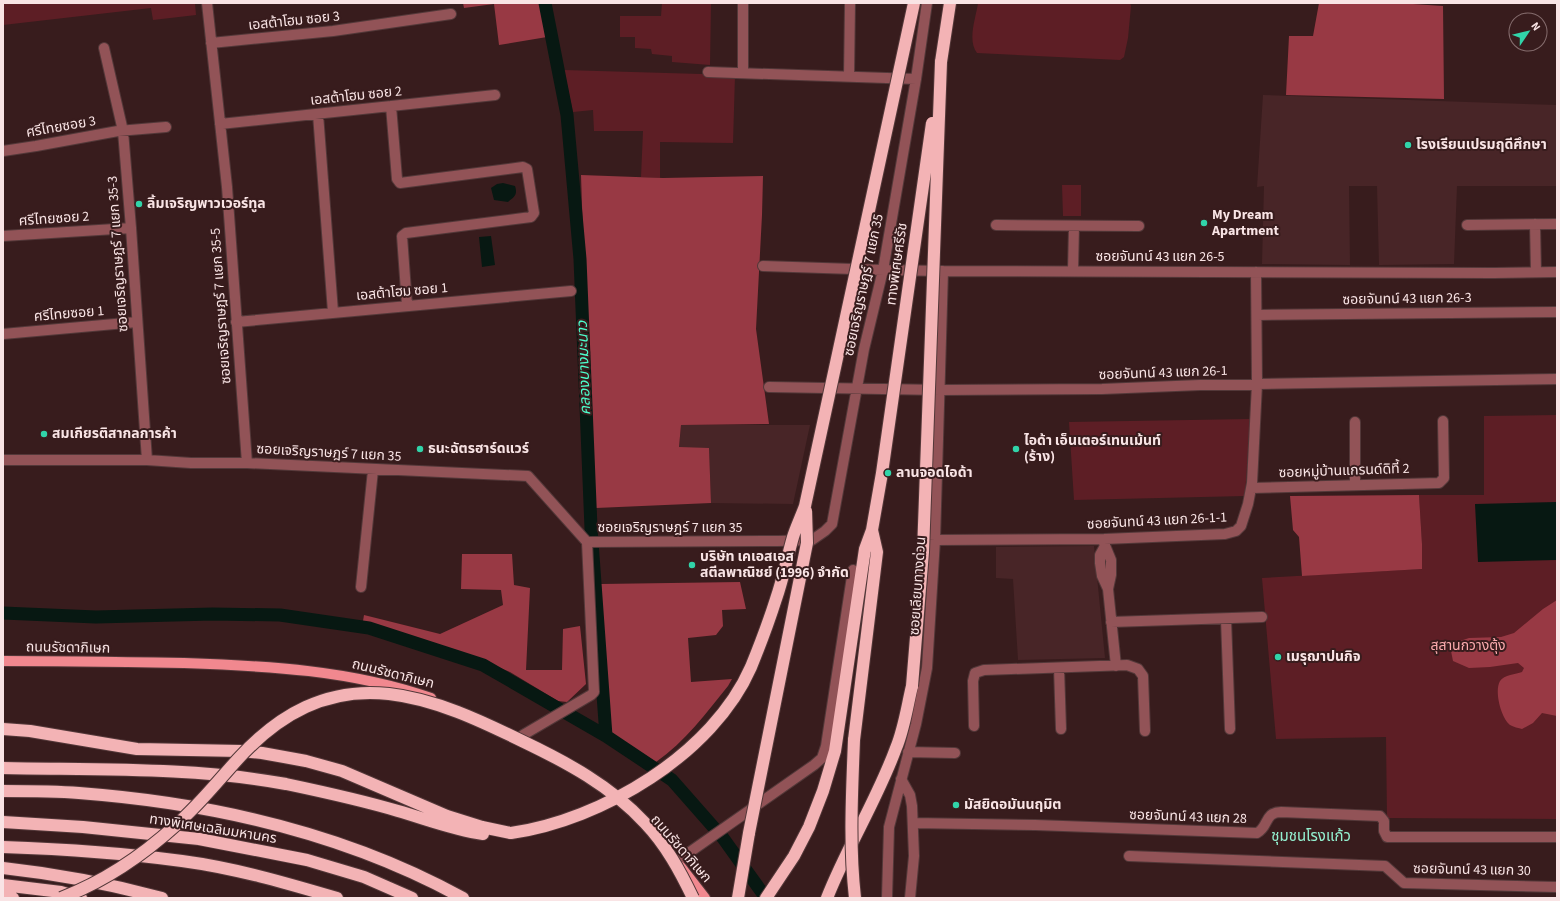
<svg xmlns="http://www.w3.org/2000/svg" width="1560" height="901" font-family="'Source Sans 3','Noto Sans Thai',sans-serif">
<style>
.built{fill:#482527}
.green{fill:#5d1e25}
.forest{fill:#983944}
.water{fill:#071812}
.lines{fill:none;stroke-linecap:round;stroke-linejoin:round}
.canal{stroke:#071812;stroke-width:13}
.minor-casing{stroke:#533839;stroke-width:12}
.major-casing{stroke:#533839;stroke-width:12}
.highway-casing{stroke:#533839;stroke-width:14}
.minor{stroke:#925357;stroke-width:10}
.major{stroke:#f1888f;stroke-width:10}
.highway{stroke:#f3b3b5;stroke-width:12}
.highway-bridge-casing{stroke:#533839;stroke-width:14;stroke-linecap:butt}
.highway-bridge{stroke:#f3b3b5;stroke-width:12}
.poi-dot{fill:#31d4a9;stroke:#381c1d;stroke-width:1.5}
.labels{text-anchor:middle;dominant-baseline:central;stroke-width:4;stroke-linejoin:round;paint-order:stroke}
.street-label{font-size:14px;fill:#f9e4e5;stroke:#381c1d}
.poi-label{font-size:14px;font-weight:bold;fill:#f9e4e5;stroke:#381c1d;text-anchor:start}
.park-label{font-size:14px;fill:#fbabae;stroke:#381c1d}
.water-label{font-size:15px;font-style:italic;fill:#4dfdcc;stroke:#381c1d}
.neighbourhood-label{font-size:15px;fill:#94f1d1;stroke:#381c1d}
</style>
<rect width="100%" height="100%" fill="#381c1d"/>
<!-- built -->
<path class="built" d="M1263 95 1557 105V186H1457L1454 264 1379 265 1377 186H1349L1350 265 1262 264 1264 186 1257 187Z
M681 425H810L793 504 711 503 709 449 679 448Z
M1094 546 1105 658 1018 660 1013 579 996 578V547Z"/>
<!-- green -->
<path class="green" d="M3 3H195L196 15 153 20 151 8 3 25Z
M662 3H711L710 65 672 62V56L652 54 651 49 635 48V37H620V16H661Z
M978 3H1130L1131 6 1128 38 1124 57 1120 60 977 53C967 40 976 18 978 3Z
M564 70 735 75 733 143 660 142V178L641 177 643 131H594L593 110 573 112Z
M1062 185H1081V216H1063Z
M1557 415V819L1387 818 1386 737 1276 739 1262 578 1422 569V544L1419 495H1484V416Z
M1250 419 1245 496 1074 500 1069 422Z"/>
<!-- forest -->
<path class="forest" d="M463 3H540L547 37 499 45 494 4 464 8Z
M1319 3H1398L1443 6 1444 99 1286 95 1289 36H1313Z
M581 175 663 178 763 176 762 215 756 329 769 424 681 425 679 447 709 448 711 503 596 508 585 296Z
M1419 495 1422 544V569L1302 576 1299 537 1293 530 1290 496Z
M462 554H512L514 585 530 588 526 670H562L563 629 580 626 586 684 567 702 558 701 510 672 484 661 440 645 363 621 364 615 440 634 503 605 501 590 461 589Z
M740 582 746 609 722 610 723 626 716 635 688 638 691 682 732 679 728 686C706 713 685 742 656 762L616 737 608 728 601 584Z
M1557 600V716L1542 713 1533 723 1522 729C1519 728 1513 727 1510 725 1501 718 1494 691 1500 681 1504 675 1516 674 1522 672L1524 668 1518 663 1490 667 1469 668 1453 661 1451 651 1457 642 1469 638 1501 637 1514 633 1543 609Z"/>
<!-- water -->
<path class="water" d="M503 183 515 186C518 195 514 197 508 202L494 200 491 188 497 184Z
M491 236 495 265 482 267 479 237Z
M1557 502V560L1478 562 1475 504Z"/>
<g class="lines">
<!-- canal -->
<path class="canal" d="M545 3 567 115 580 259 591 528 606 736
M3 613 96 617 213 614 280 615 369 628 483 665 606 736 672 780 723 838 766 898"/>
<defs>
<path id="minor" d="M207 3 227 187 247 463
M211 43 333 31 451 14
M104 48 123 131 131 228 147 460
M708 72 916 79
M743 73V3
M849 77 850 3
M391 106 397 179 400 183 523 167 527 169 534 213 531 217 406 233 402 236 407 305
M318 114 333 312
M220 124 495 95
M3 151 36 146 118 131 166 127
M1535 224 1536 272
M996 225 1139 226
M1467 225 1557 224
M3 236 131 228
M763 266 883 270 943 271 1494 273 1557 272
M1073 271 1074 226
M1257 315 1557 312
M236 322 571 291
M3 334 137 322
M769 387 940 390 1102 389 1200 385 1557 379
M3 460H147L191 463H247L528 476 587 542 778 541 812 540 825 531 832 524 864 349 883 270 916 79 927 3
M1355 485V422
M1251 488 1439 483 1444 478 1443 421
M935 540 1104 539 1225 534 1236 531 1241 526 1248 504 1252 483 1257 384 1256 272
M1104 543 1111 560V575L1108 589
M1105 546 1100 555V563L1102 576 1108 589 1116 666
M361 587 373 470
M1226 619 1230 729
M1111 622 1262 617
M1059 668 1061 729
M974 726 973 681 975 673 984 670 1127 665 1138 669 1143 676 1145 731
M523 735 591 695 594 692 587 542
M908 752 955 753
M901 779 910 795 912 806 914 856 910 898
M913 823 1035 825 1257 833C1269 827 1264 812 1281 812L1380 816 1384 821V831L1387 837H1557
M1129 856 1385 866 1404 883 1557 887
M677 861 814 765 822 758 826 746 853 570
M887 898 889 827 916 724 927 668 935 540 943 271"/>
<path id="major" d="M3 661C63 661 124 662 184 663 268 666 351 670 431 698
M681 867 705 898"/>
<path id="highway" d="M941 62 950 3
M3 729 30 731 137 749 241 751 262 753 306 761 342 771 447 816 482 827 511 833
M854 740 877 552 872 530
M3 768C97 770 193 767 286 784 324 792 361 800 398 811 426 819 454 830 483 834
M3 791C28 791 54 791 79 793 211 803 345 833 463 898
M3 822 83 827 199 839 307 860 364 877 412 898
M3 847C63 849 123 853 182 861 235 868 286 883 337 898
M3 868C57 874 110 884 162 898
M3 885 61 892 81 898
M3 897 13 898
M738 898 749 833
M766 898 794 856 809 827 823 791 835 751 865 549 872 530 882 473
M827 898C847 847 877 800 896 748 904 729 907 707 912 686"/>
</defs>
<!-- minor casing -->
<use href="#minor" class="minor-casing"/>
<!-- major casing -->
<use href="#major" class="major-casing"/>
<!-- highway casing -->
<use href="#highway" class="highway-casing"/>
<!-- minor -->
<use href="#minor" class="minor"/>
<!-- major -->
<use href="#major" class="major"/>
<!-- highway -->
<use href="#highway" class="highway"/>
<defs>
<path id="highway-bridge" d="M882 473 932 123
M912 686 923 552 941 62
M854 740C852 793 849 845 855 898
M511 833C602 820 713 754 751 667 760 645 769 621 776 599 783 579 787 558 793 537 796 527 801 517 805 506L914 3
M749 833 807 543 806 511
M61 898C103 882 143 855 176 825 199 805 217 782 238 759 279 714 327 687 389 694 435 699 481 721 522 741 566 762 611 786 645 823 666 845 680 871 693 898"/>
</defs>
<!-- highway-bridge casing -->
<use href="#highway-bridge" class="highway-bridge-casing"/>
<!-- highway-bridge -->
<use href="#highway-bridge" class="highway-bridge"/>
</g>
<!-- markers -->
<g class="poi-dot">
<circle cx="1408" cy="145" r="4"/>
<circle cx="139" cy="204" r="4"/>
<circle cx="1204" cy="223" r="4"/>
<circle cx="44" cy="434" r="4"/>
<circle cx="420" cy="449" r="4"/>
<circle cx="1016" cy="449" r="4"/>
<circle cx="888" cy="473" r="4"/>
<circle cx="692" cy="565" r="4"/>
<circle cx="1278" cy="657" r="4"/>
<circle cx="956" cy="805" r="4"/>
</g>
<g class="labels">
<!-- street labels -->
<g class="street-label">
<text transform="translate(294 21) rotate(-6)">เอสต้าโฮม ซอย 3</text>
<text transform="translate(356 96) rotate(-6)">เอสต้าโฮม ซอย 2</text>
<text transform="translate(61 127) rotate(-10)">ศรีไทยซอย 3</text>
<text transform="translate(54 219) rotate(-4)">ศรีไทยซอย 2</text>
<text transform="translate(118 254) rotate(-94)">ซอยเจริญราษฎร์ 7 แยก 35-3</text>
<text x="1160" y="257">ซอยจันทน์ 43 แยก 26-5</text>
<text transform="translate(897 264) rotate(-82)">ทางพิเศษศรีรัช</text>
<text transform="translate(864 285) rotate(-78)">ซอยเจริญราษฎร์ 7 แยก 35</text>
<text transform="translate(402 292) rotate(-5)">เอสต้าโฮม ซอย 1</text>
<text transform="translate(1407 299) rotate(-1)">ซอยจันทน์ 43 แยก 26-3</text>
<text transform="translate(221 306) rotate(-94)">ซอยเจริญราษฎร์ 7 แยก 35-5</text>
<text transform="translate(69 314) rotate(-5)">ศรีไทยซอย 1</text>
<text transform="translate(1163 373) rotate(-2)">ซอยจันทน์ 43 แยก 26-1</text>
<text transform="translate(329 453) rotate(3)">ซอยเจริญราษฎร์ 7 แยก 35</text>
<text transform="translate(1344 471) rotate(-2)">ซอยหมู่บ้านแกรนด์ดิที้ 2</text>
<text transform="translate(1157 521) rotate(-3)">ซอยจันทน์ 43 แยก 26-1-1</text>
<text x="670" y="528">ซอยเจริญราษฎร์ 7 แยก 35</text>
<text transform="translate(918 586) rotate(-86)">ซอยเลียบทางด่วน</text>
<text transform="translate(68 648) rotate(1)">ถนนรัชดาภิเษก</text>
<text transform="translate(393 674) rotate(14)">ถนนรัชดาภิเษก</text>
<text transform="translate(1188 817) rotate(2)">ซอยจันทน์ 43 แยก 28</text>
<text transform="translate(213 829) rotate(9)">ทางพิเศษเฉลิมมหานคร</text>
<text transform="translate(681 849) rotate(49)">ถนนรัชดาภิเษก</text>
<text transform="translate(1472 870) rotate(1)">ซอยจันทน์ 43 แยก 30</text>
</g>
<!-- poi labels -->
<g class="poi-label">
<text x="1416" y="145">โรงเรียนเปรมฤดีศึกษา</text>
<text x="147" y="204">ลิ้มเจริญพาวเวอร์ทูล</text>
<text x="1212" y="215">My Dream<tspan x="1212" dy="16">Apartment</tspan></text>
<text x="52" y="434">สมเกียรติสากลการค้า</text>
<text x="1024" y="441">ไอด้า เอ็นเตอร์เทนเม้นท์<tspan x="1024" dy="16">(ร้าง)</tspan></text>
<text x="428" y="449">ธนะฉัตรฮาร์ดแวร์</text>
<text x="896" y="473">ลานจอดไอด้า</text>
<text x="700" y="557">บริษัท เคเอสเอส<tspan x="700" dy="16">สตีลพาณิชย์ (1996) จำกัด</tspan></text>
<text x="1286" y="657">เมรุฌาปนกิจ</text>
<text x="964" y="805">มัสยิดอมันนฤมิต</text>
</g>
<!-- park labels -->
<g class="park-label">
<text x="1468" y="646">สุสานกวางตุ้ง</text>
</g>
<!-- water labels -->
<g class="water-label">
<text transform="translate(584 368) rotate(-92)">คลองบางมะนาว</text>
</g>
<!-- neighbourhood labels -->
<g class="neighbourhood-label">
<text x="1311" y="836">ชุมชนโรงแก้ว</text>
</g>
</g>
<!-- border -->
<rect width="1560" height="901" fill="none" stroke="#f9e4e5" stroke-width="8"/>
<!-- north arrow -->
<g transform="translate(1528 32) rotate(55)"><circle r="19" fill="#381c1d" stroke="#856c6d"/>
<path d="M0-3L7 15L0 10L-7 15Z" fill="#31d4a9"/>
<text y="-6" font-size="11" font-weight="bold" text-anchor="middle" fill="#f9e4e5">N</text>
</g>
</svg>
